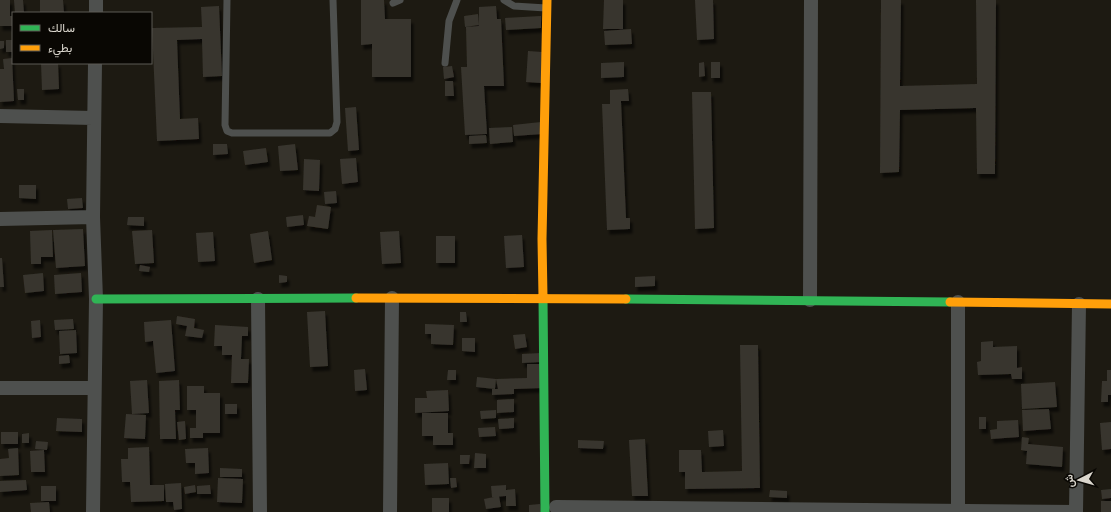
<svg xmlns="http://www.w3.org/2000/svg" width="1111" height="512" font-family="'Crimson Pro',Vazirmatn,serif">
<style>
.building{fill:#38352e;filter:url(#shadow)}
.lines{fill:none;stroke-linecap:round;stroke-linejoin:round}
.lane{stroke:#4e504e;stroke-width:7}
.street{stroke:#4e504e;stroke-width:14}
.fast{stroke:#30b455;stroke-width:9}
.slow{stroke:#ff9f0a;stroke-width:9}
</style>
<defs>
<filter id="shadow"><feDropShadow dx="2.5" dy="4.5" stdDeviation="1" flood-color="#0009"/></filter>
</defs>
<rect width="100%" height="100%" fill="#1d1a12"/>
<!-- building -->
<path class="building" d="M0 0H10V16H13V26H0Z
M14 0H23L24 13H15Z
M40 0H63L64 13H40Z
M361 0H384L385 19H411V77H372V44L361 45Z
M604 0H623V29H603Z
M695 0H713L714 39 697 40Z
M881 0H901L900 86 977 84 976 0H996L995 174H977L976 108 900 110 899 172 880 173Z
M219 6 222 76 203 77 202 39 177 40 180 119 198 118 199 139 157 141 152 28 202 27 201 7Z
M496 6 497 19H501L504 86H484L487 134 465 135 461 67H467L466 27 479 26V7Z
M478 14 479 25 465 27 464 16Z
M541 16V28L506 30 505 18Z
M631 29 632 44 605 45 604 31Z
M6 40H13V52H6Z
M0 41H4V48L0 49Z
M528 51 542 52 541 83 526 82Z
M12 58 14 101 0 102V69H4L3 59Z
M624 62V77L601 78V63Z
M704 62 705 76 699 77V63Z
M711 62H720V78H711Z
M41 63H58L59 89 42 90Z
M452 66 454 77 444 79 443 67Z
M445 81H453L454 96H445Z
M17 89H24V100H18Z
M628 89 629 101H621L626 218H630V229L607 230 602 104H610V90Z
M692 92H711L714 228 695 229Z
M356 107 359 150 348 151 345 108Z
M541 122 542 134 514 136 513 125Z
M512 127 513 142 490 144 489 128Z
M486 135 487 143 469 144V136Z
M213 144H227L228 154 213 155Z
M295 144 298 170 280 171 278 146Z
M266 148 268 162 245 165 243 151Z
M356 158 358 182 342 184 340 159Z
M304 159 320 160 319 191 303 190Z
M19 185H36V199L19 198Z
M336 191 337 203 325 204 324 192Z
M82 198 83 208 68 209 67 199Z
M317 205 331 207 328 229 307 226 309 216 315 217Z
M303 215 304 225 287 227 286 217Z
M128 217H144V226L127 225Z
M83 229 85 266 56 268 53 230Z
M52 230 53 257H41V264H31L30 231Z
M152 230 154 263 135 264 132 231Z
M268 231 272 260 254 263 250 234Z
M399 231 401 263 382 264 380 232Z
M213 232 215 261 198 262 196 233Z
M522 235 524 267 506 268 504 236Z
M436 236H455V263H436Z
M0 258H2L4 287H0Z
M140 265 150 267 149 272 139 271Z
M43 273 44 291 25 293 23 275Z
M81 273 82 292 55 294 54 275Z
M279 275 287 276V282L279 283Z
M655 276V286L635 287V277Z
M325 311 328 366 310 367 307 312Z
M460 312H466L467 322H460Z
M177 316 195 319 194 328 204 330 202 338 185 336 187 326 176 324Z
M73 319 74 329 55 330 54 320Z
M40 320 41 337 32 338 31 321Z
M171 320 175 371 156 373 153 341 145 342 144 322Z
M425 324 454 325 453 345 431 344V334H425Z
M215 325 248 327V336H242L241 359H249L248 383H231L232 355H222V346H214Z
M76 330 77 353 60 354 59 331Z
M525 334 527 347 515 349 513 335Z
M462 338H475V352L462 351Z
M993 341V347L1017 346V368L1022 367V379H1012L1011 374 978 375 977 362 981 361V342Z
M740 345H758L760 488 685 489V472H679V450H701L702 472 742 471Z
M541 353V362L522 363V354Z
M69 355 70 363 59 364V356Z
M527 364H541L542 388 514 389V394L492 395V389H498L496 379 527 378Z
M365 369 367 390 355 391 354 370Z
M448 370H456V380H447Z
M1107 370H1111V395H1108V402H1101L1102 381H1107Z
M477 377 496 379 495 389 476 387Z
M147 380 149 413 132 414 130 381Z
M179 380 180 410H175L176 439H160L159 381Z
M1055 382 1057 407 1022 409 1021 384Z
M187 386H204V393H220V433H203V438H190V428H196V410H187Z
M448 390 449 411 415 413V398H427L426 391Z
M514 399V412L497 413V400Z
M225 404H237V414H225Z
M1049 409 1051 429 1023 431 1022 410Z
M496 410V418L481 419 480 411Z
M422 413H448V433H453V445H433V436H422Z
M126 414 146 415 145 439 124 438Z
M979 417H986V429H979Z
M57 418 82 419V432L56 431Z
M514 418V428L499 429 498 419Z
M1018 420 1019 437 991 439 990 430 997 429V421Z
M185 421 186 439 179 440 177 422Z
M1111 422V449L1102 450 1100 423Z
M495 427 496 436 479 437 478 428Z
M723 430 724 446 709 447 708 431Z
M1 432H18V444H1Z
M29 433V443H22V434Z
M1022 437 1029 438 1028 444 1063 447 1062 467 1026 464 1027 451 1021 450Z
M645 439 648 496H632L629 440Z
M578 440 604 441 603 449 578 448Z
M36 441 48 442 47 450 35 449Z
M149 447 150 485H164V501L131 502 130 482H122L121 459H128V448Z
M18 448 19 475 0 476V459L9 458 8 449Z
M208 448 209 473 195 474V463H186L185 449Z
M44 450 45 472H31L30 451Z
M475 453 486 454V468H474Z
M460 455H470L469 464H460Z
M448 463 449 484 425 485 424 464Z
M220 468 242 469V477H220Z
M218 478 243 479 242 503 217 502Z
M450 478H456L457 487 451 488Z
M26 480 27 490 0 492V481Z
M181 483 182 509 174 510 173 502H179H166L165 484Z
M195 485 196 492 185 494 184 487Z
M210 485 211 494H197V486Z
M506 485V490L515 489 516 506H506V496L492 497 491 486Z
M41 486H56V501H41Z
M1111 489V498L1102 499 1101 490Z
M770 490 787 491V498L769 497Z
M499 496 501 507 486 509 484 499Z
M432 498H449V512H432Z
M1101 501H1111V512H1101Z
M49 502 50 512H31L30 503Z
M540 504 541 512H529V505Z"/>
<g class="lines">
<!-- lane -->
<path class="lane" d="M227 0 225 125 227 131 232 133H330L335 129 337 122 333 0
M504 0 514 6 546 8
M393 3 400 0
M445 63 449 21 457 0"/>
<!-- street -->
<path class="street" d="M96 13V0
M0 116 93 118
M0 219 93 217
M258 299 260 512
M810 300 811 0
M0 388H94
M556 507 1076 512
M958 510V302
M93 512 96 299 93 217 95 63
M390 512 392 298
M1076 512 1079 304"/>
<!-- fast -->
<path class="fast" d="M543 297 545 512
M96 299 356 298
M626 299 950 302"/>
<!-- slow -->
<path class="slow" d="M543 297 542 239 547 0
M356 298 626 299
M950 302 1111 304"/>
</g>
<!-- legend -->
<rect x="12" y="12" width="140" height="52" fill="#090703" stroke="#5d5a54"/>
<rect x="20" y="25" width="20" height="6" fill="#30b455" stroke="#5d5a54"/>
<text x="48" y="32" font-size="12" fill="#dad6cd">سالك</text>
<rect x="20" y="45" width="20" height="6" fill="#ff9f0a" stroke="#5d5a54"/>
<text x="48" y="52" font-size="12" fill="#dad6cd">بطيء</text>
<!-- north arrow -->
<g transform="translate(1079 480) rotate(264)" stroke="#090703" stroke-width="3" paint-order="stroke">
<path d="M0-3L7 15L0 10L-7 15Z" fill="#dad6cd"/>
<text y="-6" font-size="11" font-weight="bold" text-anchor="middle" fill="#dad6cd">ش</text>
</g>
</svg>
